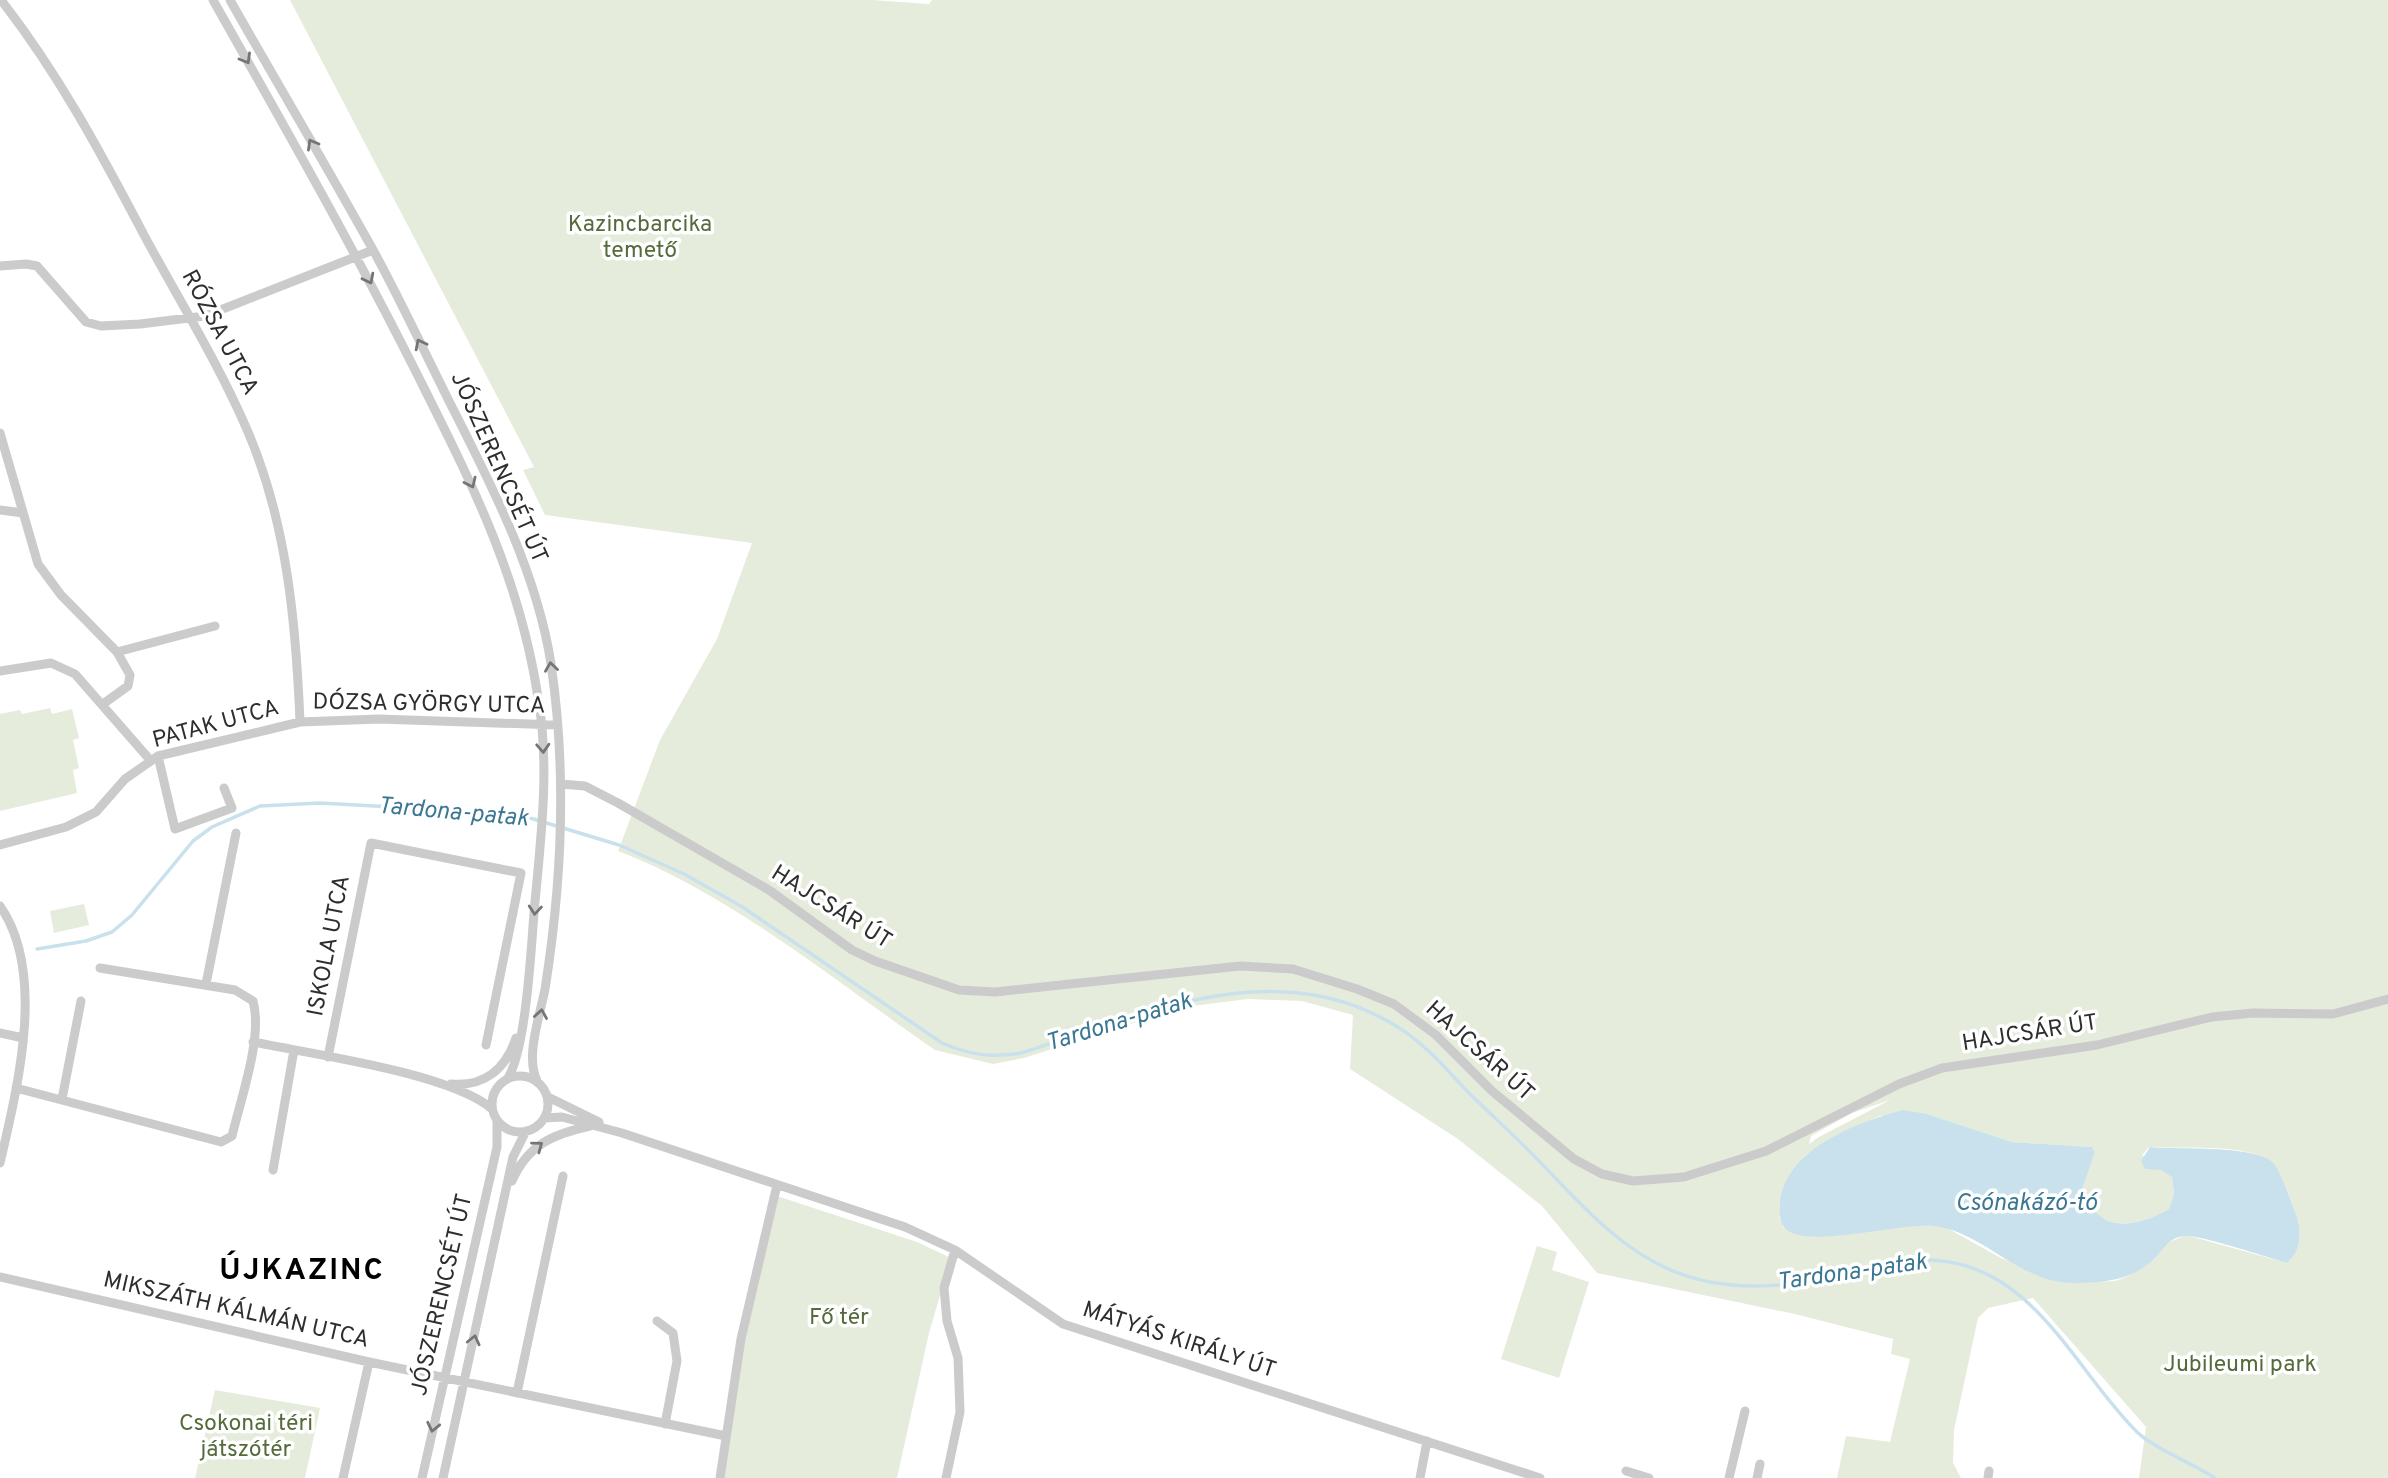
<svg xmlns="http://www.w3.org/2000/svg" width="2388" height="1478" font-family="Overpass,sans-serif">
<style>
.green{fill:#e6ecdc;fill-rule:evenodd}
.water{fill:#c8e1ec}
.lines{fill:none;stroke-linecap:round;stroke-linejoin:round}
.stream{stroke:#c8e1ec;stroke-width:3.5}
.minor{stroke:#cbcbcb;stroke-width:9}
.oneway{stroke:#757575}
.labels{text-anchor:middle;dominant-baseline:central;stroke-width:7;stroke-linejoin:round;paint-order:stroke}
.park-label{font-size:23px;fill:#556b3b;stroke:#fff}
.street-label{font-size:23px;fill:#2e2e2e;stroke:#fff}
.water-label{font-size:24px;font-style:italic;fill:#3b7792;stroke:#fff}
.district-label{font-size:30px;font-weight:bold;letter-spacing:2px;fill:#000;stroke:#fff}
</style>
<rect width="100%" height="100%" fill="#fff"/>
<!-- green -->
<path class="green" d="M290 0H872L929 4 932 0H2388V1478H2139L2146 1427 2033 1298 1988 1308 1978 1318 1954 1430 1953 1463 1961 1478H1837L1846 1436 1890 1442 1910 1359 1891 1354 1893 1339 1795 1314 1597 1273 1542 1206 1458 1139 1350 1069 1353 1015 1302 1001 1248 999 1184 1007 1024 1058 993 1064 935 1050C836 982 729 893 618 851L660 740 717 639 752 543 545 515 523 470 534 467ZM1890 1100 1819 1137 1809 1144 1811 1136 1852 1113ZM1927 1114 2012 1142 2092 1147 2095 1152 2083 1187C2096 1234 2133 1229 2169 1209L2174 1194 2172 1176 2142 1155 2149 1147C2180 1149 2254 1142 2274 1165 2282 1174 2292 1203 2296 1214 2302 1233 2302 1250 2287 1263L2186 1235 2167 1243 2153 1260 2128 1276 2115 1281 2071 1283 2001 1258 1945 1227 1919 1225 1864 1232 1784 1228 1779 1217 1805 1156 1836 1135 1880 1116Z
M50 708 52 714 72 709 79 738 73 740 79 768 73 770 77 793 0 811V714L20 710 22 714Z
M84 904 89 925 54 933 50 911Z
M774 1195 917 1242 951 1258 929 1333 897 1478H720L741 1339Z
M1537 1246 1557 1252 1552 1270 1589 1282 1559 1378 1501 1359Z
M215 1390 320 1408 305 1478H195Z"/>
<!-- water -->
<path class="water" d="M1903 1110 1927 1114 2012 1142 2092 1147 2095 1152 2083 1187C2096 1234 2133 1229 2169 1209L2174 1194 2172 1177 2161 1170 2145 1169 2141 1161 2150 1147C2175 1150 2261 1144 2275 1165 2282 1175 2291 1201 2296 1214 2302 1232 2302 1250 2287 1263 2270 1258 2198 1234 2185 1236 2168 1237 2163 1251 2152 1261 2129 1281 2102 1283 2073 1283 2019 1283 1980 1229 1932 1226 1899 1223 1806 1249 1786 1229 1779 1222 1779 1214 1780 1205 1783 1149 1858 1122 1903 1110Z"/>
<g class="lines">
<!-- stream -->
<path class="stream" d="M37 949 86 941 112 932 132 915 193 841 212 827 260 806 320 803 517 814 619 845 684 874 741 906 942 1043C970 1055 991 1058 1021 1053 1139 1016 1272 953 1391 1023 1420 1039 1442 1064 1464 1088 1489 1113 1515 1136 1539 1161 1579 1202 1619 1249 1673 1271 1730 1295 1795 1286 1853 1273 1881 1267 1913 1257 1942 1261 2036 1271 2077 1373 2137 1432 2155 1449 2192 1463 2215 1478"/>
<!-- minor -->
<path class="minor" d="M1 0C58 73 101 153 144 235 179 300 219 364 248 432 287 523 296 624 300 722
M213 0C282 122 351 243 414 368 470 480 521 577 539 704 550 773 540 844 534 913 531 951 526 1048 508 1078
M230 0C277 83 326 165 372 248 399 297 423 349 448 399 490 482 537 572 551 664 567 772 562 882 545 989 540 1016 525 1056 537 1081
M0 266 26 264 37 266 86 322 101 326 140 324 205 316 373 250
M0 433 38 564 61 595 117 652 130 675 128 686 103 704
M0 510 23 513
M117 652 215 626
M0 671 51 663 75 674 151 761
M158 756 175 829 232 808 224 788
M561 784 585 786 618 803 769 890 852 950 875 961 959 990 995 992 1240 966 1293 969 1357 989 1394 1004 1436 1035 1492 1091 1574 1159 1602 1174 1633 1181 1684 1177 1766 1151 1899 1084 1942 1068 2097 1045 2212 1017 2253 1013 2333 1014 2388 999
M0 845 66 827 96 812 125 779 158 756 300 722 379 719 558 725
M0 906C47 973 17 1089 0 1163
M206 984 236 833
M0 1033 23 1038
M253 1042C311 1054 450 1073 492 1109
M328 1057 371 843 521 873 486 1045
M492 1104a28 28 0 1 1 56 0a28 28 0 1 1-56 0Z
M451 1084C484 1087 506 1069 516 1038
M16 1088 221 1142 232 1136C241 1098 263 1037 253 1001L235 990 100 968
M548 1097 599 1122
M62 1099 81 1001
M544 1118 562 1117 622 1133 905 1227 955 1250 1063 1324 1540 1478
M273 1170 294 1050
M512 1181C528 1144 554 1134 590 1126
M0 1277 369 1362 726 1436
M657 1321 673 1333 677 1361 665 1424
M517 1393 563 1176
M1626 1471 1649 1478
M343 1478 369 1362
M422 1478 497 1147V1121
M443 1478 513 1157 526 1131
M720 1478 741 1339 777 1185
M946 1478 960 1412 958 1358 947 1321 944 1288 955 1250
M1420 1478 1427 1441
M1729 1478 1745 1411
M1757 1478 1760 1464
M1988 1478 1989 1471"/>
</g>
<!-- one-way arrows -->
<defs><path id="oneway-chevron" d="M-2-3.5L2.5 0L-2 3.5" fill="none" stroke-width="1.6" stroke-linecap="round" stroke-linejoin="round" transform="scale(1.75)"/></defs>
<g class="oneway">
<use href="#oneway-chevron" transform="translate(246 59) rotate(60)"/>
<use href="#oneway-chevron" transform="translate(312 144) rotate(-120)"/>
<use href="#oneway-chevron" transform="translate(369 279) rotate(63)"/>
<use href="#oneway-chevron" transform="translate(420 344) rotate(-117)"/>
<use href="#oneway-chevron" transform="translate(471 483) rotate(65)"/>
<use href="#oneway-chevron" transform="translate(551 667) rotate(-98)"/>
<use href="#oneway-chevron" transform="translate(543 748) rotate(87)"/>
<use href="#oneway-chevron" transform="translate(535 910) rotate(95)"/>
<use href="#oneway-chevron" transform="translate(541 1014) rotate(-81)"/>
<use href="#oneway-chevron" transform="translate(538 1146) rotate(-37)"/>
<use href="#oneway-chevron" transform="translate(474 1340) rotate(-77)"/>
<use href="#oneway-chevron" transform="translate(433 1427) rotate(102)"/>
</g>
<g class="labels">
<!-- park labels -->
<g class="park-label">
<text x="640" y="225">Kazincbarcika<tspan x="640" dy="26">temető</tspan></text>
<text x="839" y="1318">Fő tér</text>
<text x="2240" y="1365">Jubileumi park</text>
<text x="246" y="1424">Csokonai téri<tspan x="246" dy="26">játszótér</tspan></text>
</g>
<!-- street labels -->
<g class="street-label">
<text transform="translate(219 333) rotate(62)">RÓZSA UTCA</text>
<text transform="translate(498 468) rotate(66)">JÓSZERENCSÉT ÚT</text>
<text transform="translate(429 705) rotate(1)">DÓZSA GYÖRGY UTCA</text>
<text transform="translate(216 725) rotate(-15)">PATAK UTCA</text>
<text transform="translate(831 908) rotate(32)">HAJCSÁR ÚT</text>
<text transform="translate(330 946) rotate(-79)">ISKOLA UTCA</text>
<text transform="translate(2030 1034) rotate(-9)">HAJCSÁR ÚT</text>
<text transform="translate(1479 1052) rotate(42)">HAJCSÁR ÚT</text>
<text transform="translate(443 1295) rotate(-77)">JÓSZERENCSÉT ÚT</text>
<text transform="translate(236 1311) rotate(13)">MIKSZÁTH KÁLMÁN UTCA</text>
<text transform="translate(1179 1341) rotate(18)">MÁTYÁS KIRÁLY ÚT</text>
</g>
<!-- water labels -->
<g class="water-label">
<text transform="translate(453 813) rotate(5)">Tardona-patak</text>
<text transform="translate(1119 1023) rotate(-17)">Tardona-patak</text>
<text x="2026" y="1204">Csónakázó-tó</text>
<text transform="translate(1852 1273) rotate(-8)">Tardona-patak</text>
</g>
<!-- district labels -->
<g class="district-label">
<text x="302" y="1271">ÚJKAZINC</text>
</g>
</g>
</svg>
